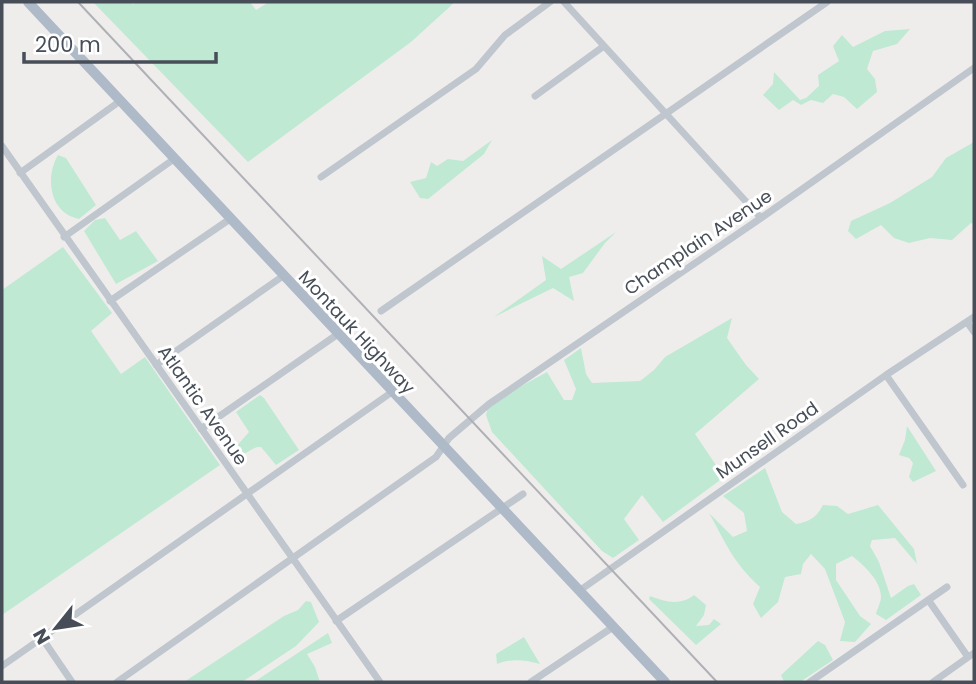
<svg xmlns="http://www.w3.org/2000/svg" width="976" height="684" font-family="Poppins,sans-serif">
<style>
.green{fill:#bfe9d3}
.lines{fill:none;stroke-linecap:round;stroke-linejoin:round}
.minor{stroke:#bfc6cd;stroke-width:7}
.major{stroke:#afbac9;stroke-width:10}
.rail{stroke:#afb1b6;stroke-width:2}
.labels{text-anchor:middle;dominant-baseline:central;stroke-width:6;stroke-linejoin:round;paint-order:stroke}
.street-label{font-size:18px;fill:#474e58;stroke:#fff}
</style>
<rect width="100%" height="100%" fill="#efedec"/>
<!-- green -->
<path class="green" d="M93 2H131L133 4 137 2H250L256 10 269 2H455L411 42 248 162Z
M910 29 897 44 873 51 867 69 875 79 877 92 857 109 844 97 833 94 823 103 811 100 801 105 793 100 779 110 763 95 773 84 774 72 800 100 806 98 819 86 818 75 839 61 833 46 842 35 853 47 885 31Z
M492 140 484 154 428 199 420 198 410 182 426 178 431 162 437 166 448 159 463 161Z
M974 142V224L971 223 952 240 930 238 909 243 894 238 881 225 856 239 848 231 851 221 890 203 932 177 946 158Z
M58 155 66 158 96 205 79 219C49 213 45 177 58 155Z
M105 218 120 240 136 231 158 261 116 284 84 231 95 220Z
M616 232 605 243 583 273 569 277 574 301 553 288 494 317 546 280 542 256 561 269Z
M63 247 112 313 91 331 121 374 145 357 220 465 2 615V290Z
M732 318 727 338 746 365 759 379 695 434 720 471 719 481 663 522 642 495 624 519 639 540 613 558 602 551 492 432 486 415 489 404 547 372 564 400H572L576 389 564 360 581 348 586 374 592 383 640 381 654 370 665 357Z
M260 395 264 398 299 450 276 465 261 447C252 446 248 455 239 454L234 449 249 432 236 412Z
M907 426 936 471 913 482 909 477 913 463 909 458 899 455 905 440Z
M765 468 782 512 796 524C809 522 817 517 823 505L837 506 848 514 878 505 914 549 917 564 895 538 872 540 870 546 879 562 891 598 908 586 914 584 921 595 886 620 876 614C877 609 881 602 881 597 881 581 864 565 852 556L836 564V580L860 616 871 624 855 642 840 641 845 622 825 569 811 554 803 564 801 574 785 577 778 602 761 618 753 604 760 587C732 561 727 545 709 513L733 537 747 531 744 513 723 496Z
M694 595 706 605 704 615 696 626 709 625 714 619 721 624 696 645 649 599 650 596C666 602 680 606 694 595Z
M306 601 311 602 319 622 296 646 242 682H184L284 616 298 610Z
M328 633 332 643 307 654 315 667 320 682H254Z
M524 637 540 664C525 660 512 658 497 664L496 654Z
M818 641 825 645 833 660 800 682H784L781 675Z"/>
<g class="lines">
<!-- minor -->
<path class="minor" d="M564 2 761 218
M535 96 604 46
M2 146 380 682
M20 173 120 101
M321 177 476 69 505 35 550 2
M64 237 174 159
M110 301 230 219
M381 311 827 2
M967 322 974 332
M156 365 283 276
M886 375 963 485
M201 429 338 334
M579 591 886 375 974 317
M929 601 968 657
M336 621 523 494
M42 638 72 682
M2 666 392 392
M117 682 436 457 449 438 489 404 761 218 974 68
M531 682 613 627
M810 682 947 587
M933 682 974 653"/>
<!-- major -->
<path class="major" d="M28 2 665 682"/>
<!-- rail -->
<path class="rail" d="M78 2 717 682"/>
</g>
<g class="labels">
<!-- street labels -->
<g class="street-label">
<text transform="translate(698 242) rotate(-34)">Champlain Avenue</text>
<text transform="translate(357 332) rotate(47)">Montauk Highway</text>
<text transform="translate(203 405) rotate(55)">Atlantic Avenue</text>
<text transform="translate(767 440) rotate(-35)">Munsell Road</text>
</g>
</g>
<!-- border -->
<rect width="976" height="684" fill="none" stroke="#474e58" stroke-width="7"/>
<!-- north arrow -->
<g transform="translate(56 628) rotate(240)" stroke="#ffffff" stroke-width="5" paint-order="stroke">
<path d="M0-5L12 26L0 18L-12 26Z" fill="#474e58"/>
<text y="-10" font-size="19" font-weight="bold" text-anchor="middle" fill="#474e58">N</text>
</g>
<!-- scale -->
<path d="M24 52v10h192v-10" fill="none" stroke="#474e58" stroke-width="3.5"/>
<text x="35" y="52" font-size="21" fill="#474e58" stroke="#ffffff" stroke-width="5" paint-order="stroke">200 m</text>
</svg>
